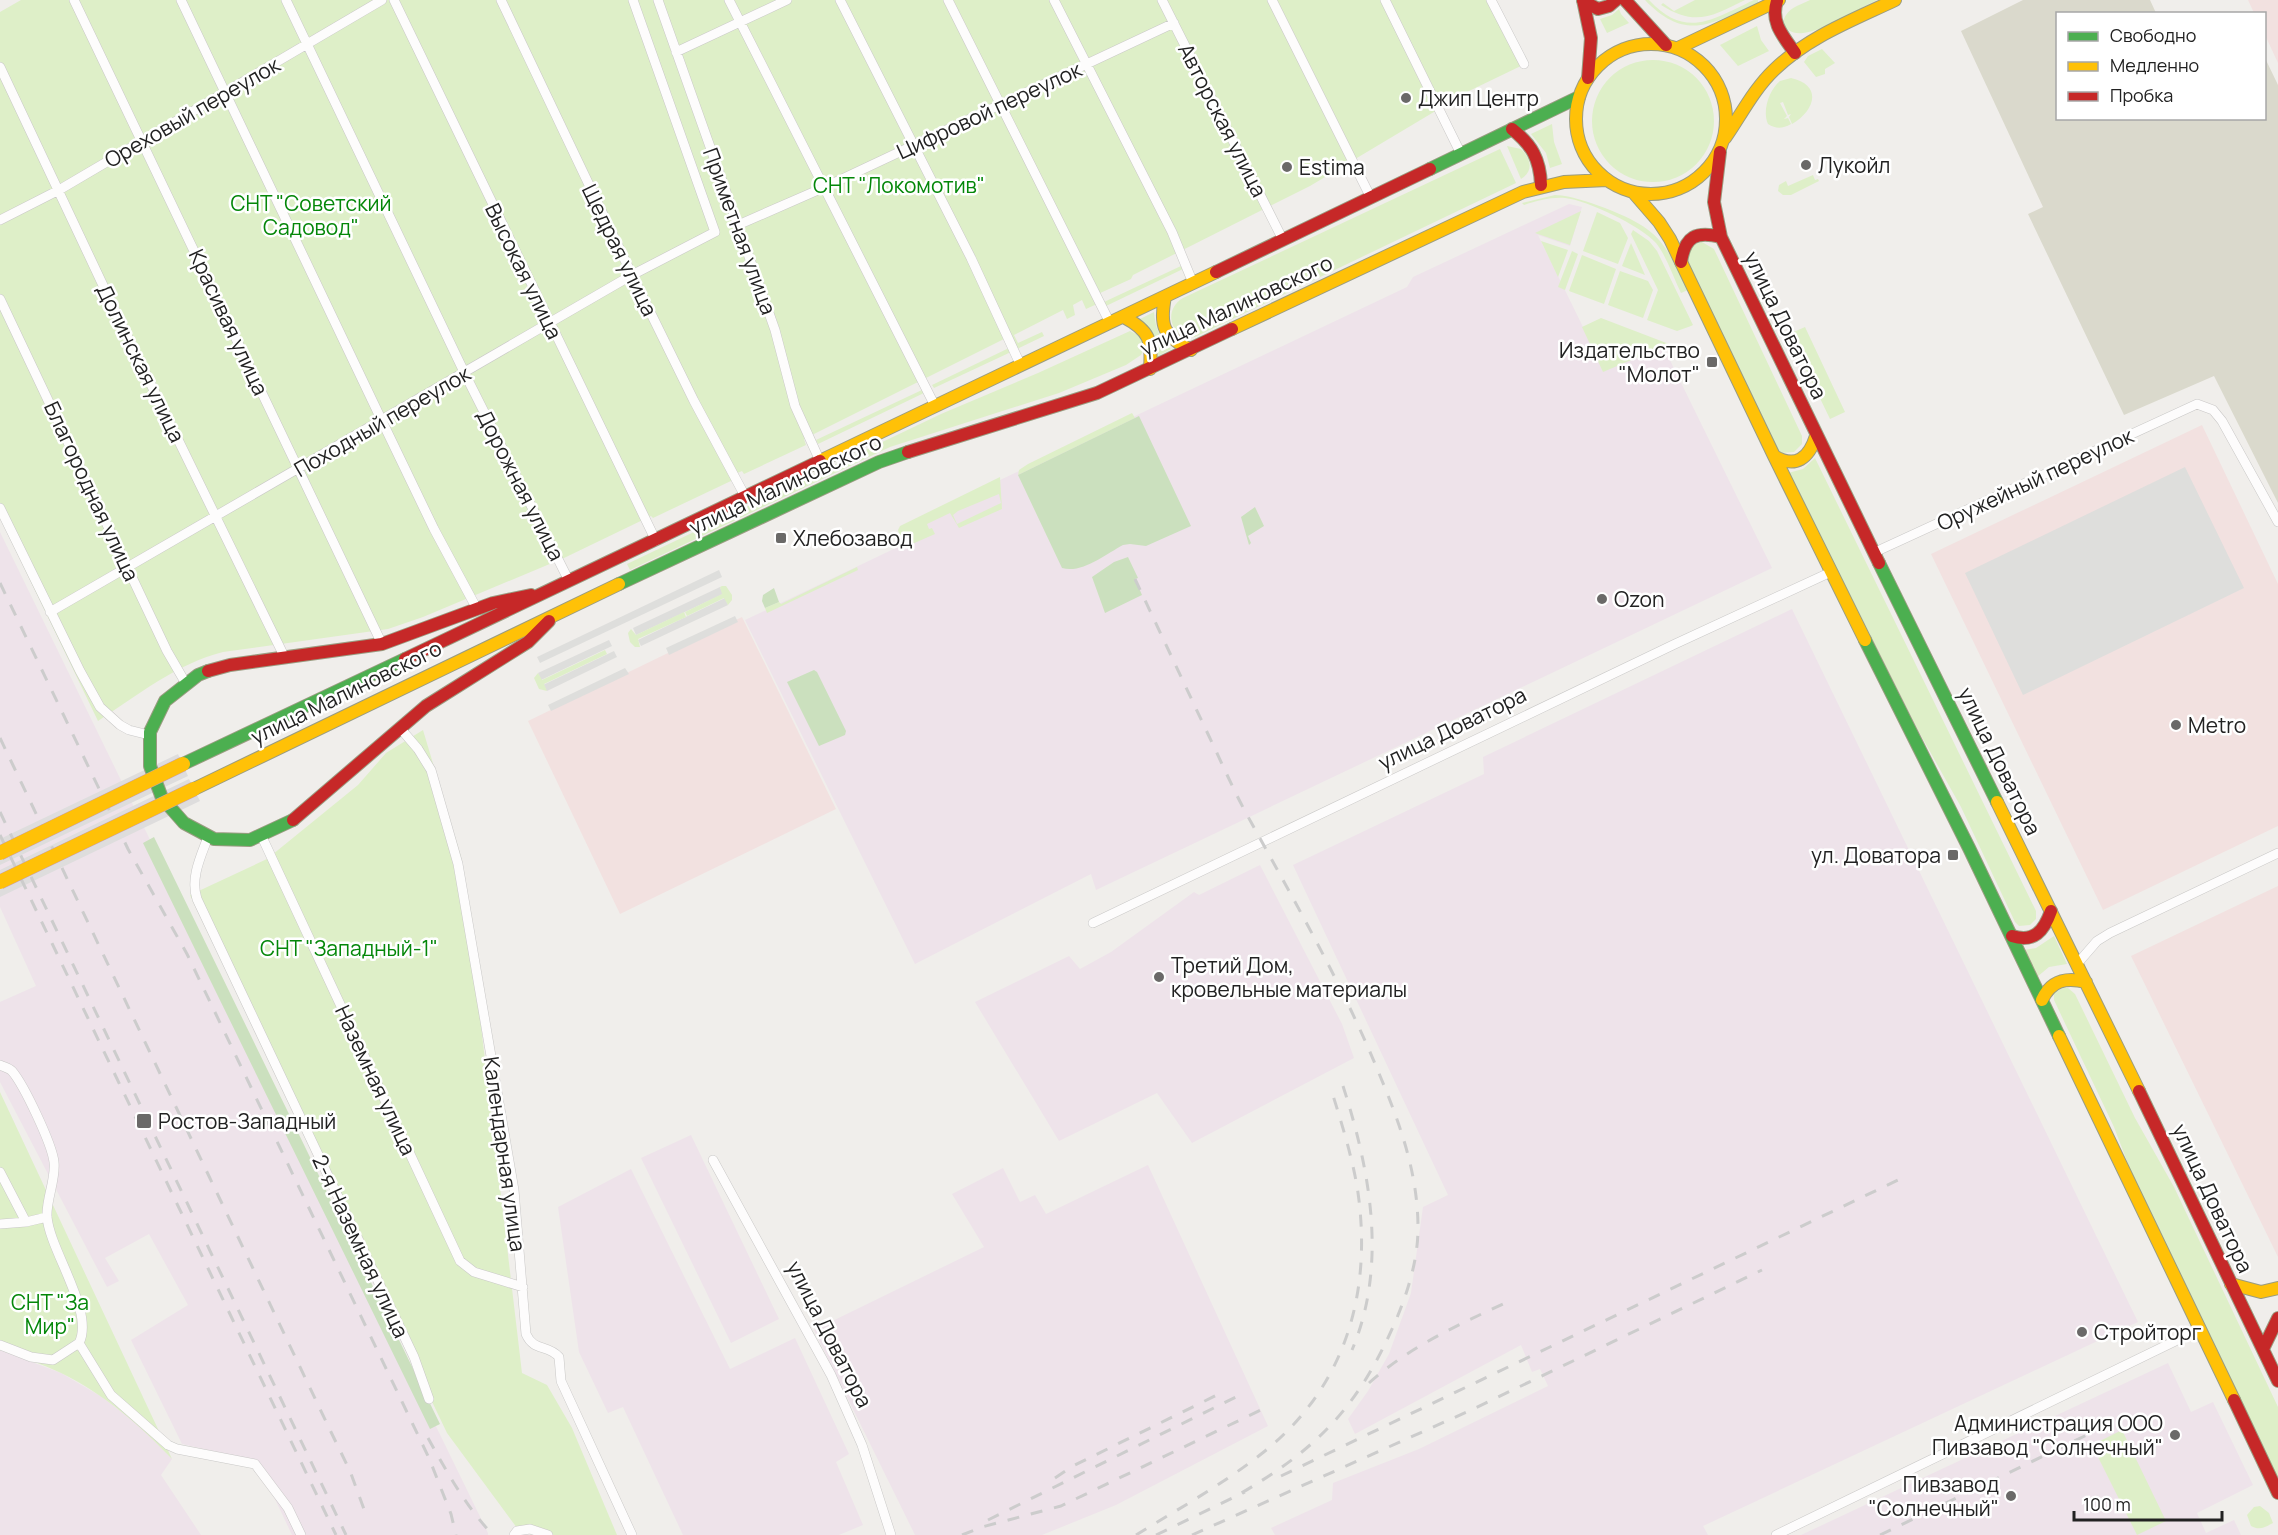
<svg xmlns="http://www.w3.org/2000/svg" width="2278" height="1535" font-family="Manrope,sans-serif">
<style>
.commercial{fill:#f2e1e0}
.industrial{fill:#eee3ea}
.religious{fill:#dededc}
.construction{fill:#dad9cc}
.grass{fill:#deefc8;fill-rule:evenodd}
.forest{fill:#cbe0be}
.pier{fill:#dedddd}
.lines{fill:none;stroke-linecap:round;stroke-linejoin:round}
.street-casing{stroke:#c9c8c7;stroke-width:10}
.fast-casing{stroke:#9a9c81;stroke-width:14}
.slow-casing{stroke:#9a9c81;stroke-width:14}
.jam-casing{stroke:#9a9c81;stroke-width:14}
.street{stroke:#fdfcfc;stroke-width:9}
.fast{stroke:#4caf50;stroke-width:12}
.slow{stroke:#ffc107;stroke-width:12}
.jam{stroke:#c62828;stroke-width:12}
.rail{stroke:#ccc;stroke-width:3;stroke-dasharray:12 12;stroke-linecap:butt}
.slow-bridge-casing{stroke:#c89fad;stroke-width:15;stroke-linecap:butt}
.slow-bridge{stroke:#ffc107;stroke-width:14}
.poi-dot{fill:#6a6968;stroke:#fff;stroke-width:2}
.labels{text-anchor:middle;dominant-baseline:central;stroke-width:5;stroke-linejoin:round;paint-order:stroke}
.poi-label{font-size:21px;fill:#222;stroke:#fff;text-anchor:start}
.street-label{font-size:21px;fill:#222;stroke:#fff}
.park-label{font-size:21px;fill:#048709;stroke:#fff}
</style>
<rect width="100%" height="100%" fill="#f0eeeb"/>
<!-- commercial -->
<path class="commercial" d="M2248 0H2278V63L2265 35 2264 14 2254 13Z
M2202 425 2278 584V826L2103 910 1931 554Z
M742 617 836 809 620 914 528 721Z
M2278 886V1257L2131 956Z"/>
<!-- industrial -->
<path class="industrial" d="M1569 204 1582 207 1570 246 1538 235 1604 370 1663 346 1772 568 1096 890 1091 874 915 964 745 620 925 534 918 519 1407 287 1413 277Z
M0 532 488 1533V1535H292L257 1461 182 1444 131 1340 188 1305 149 1234 105 1258 119 1281 107 1287 0 1082V1002L36 986 0 907Z
M1792 609 2138 1322 1703 1526 1708 1535H1275L1271 1528 1332 1500 1333 1483 1419 1449 1548 1386 1540 1369 1532 1372 1521 1345 1355 1434 1348 1419 1368 1391 1389 1354 1411 1293 1423 1207 1448 1195 1293 865 1484 774 1483 757Z
M1260 865 1342 1024 1354 1058 1192 1143 1157 1093 1059 1141 975 1002 1069 956 1080 969 1111 952 1194 892 1199 895Z
M691 1135 779 1319 731 1343 641 1158Z
M1148 1165 1268 1426 1116 1505 1042 1535H915L814 1330 984 1247 952 1194 1003 1168 1020 1202 1035 1195 1046 1214Z
M631 1169 730 1369 795 1338 849 1454 836 1462 863 1525 839 1535H683L623 1407 608 1413 579 1352 558 1207Z
M0 1350 61 1373 102 1397 143 1428 172 1459 161 1475 201 1535H0Z
M2168 1363 2191 1412 2213 1402 2253 1485 2197 1513 2206 1533 2234 1520 2241 1535H1801Z"/>
<!-- religious -->
<path class="religious" d="M2185 467 2244 588 2023 695 1965 573Z
M719 570 722 577 540 663 537 657Z
M720 587 723 594 636 635 633 628Z
M725 598 728 605 641 646 638 640Z
M735 616 738 622 669 655 666 648Z
M609 640 612 646 541 680 538 673Z
M614 651 617 657 547 691 543 685Z
M625 668 629 674 551 711 548 705Z"/>
<!-- construction -->
<path class="construction" d="M2023 0H2150L2156 13 2058 14V118H2264L2265 58 2278 85V503L2214 376 2124 415 2028 214 2043 207 1961 31Z"/>
<!-- grass -->
<path class="grass" d="M21 0H1494L1527 63 1469 91 1310 186 1133 275 1131 279 1098 294 1097 304 1086 309 1082 300 1073 305 1075 315 1067 319 1063 310 1014 335 1018 343 1042 332 1044 336 1017 349 1010 336 804 439 806 445 744 474 742 471 731 476 733 480 653 518 651 516 564 558 423 617 388 629 223 652C176 664 138 695 98 721L0 518V12Z
M1645 0H1649C1686 40 1713 19 1754 0H1758V3C1713 23 1686 43 1645 0Z
M1695 0H1745C1712 16 1696 27 1661 5L1663 3 1674 11Z
M1810 0H1877C1856 10 1826 30 1803 33 1792 35 1778 27 1786 15 1791 7 1802 4 1810 0Z
M1619 9 1621 14 1629 23 1607 33 1600 19 1612 15Z
M1757 26 1761 40 1769 51 1738 66 1720 45Z
M1822 49 1835 63 1825 69V74L1816 77 1804 62 1808 56Z
M1592 121a61 61 0 1 1 122 0a61 61 0 1 1-122 0Z
M1791 78C1823 85 1815 111 1792 124L1789 117 1791 114 1788 115 1783 102 1780 103 1787 116 1784 119 1788 118 1791 124C1782 129 1776 129 1768 124 1762 111 1769 90 1780 81Z
M1552 124 1554 142 1562 164 1550 168 1546 153 1531 134Z
M1507 146 1521 149C1531 159 1534 171 1521 179Z
M1500 149 1516 183 1195 337C1171 340 1162 310 1183 298Z
M1813 175 1815 180 1818 179 1819 181 1791 195H1783L1778 191 1779 185 1786 181 1788 186Z
M1555 195C1573 196 1588 202 1605 208 1658 229 1663 239 1688 290L1681 293C1673 277 1667 257 1656 243 1641 226 1587 200 1565 198 1550 197 1537 201 1524 205L1522 203Z
M1581 211 1570 245 1535 233Z
M1597 212 1620 223 1628 238 1618 264 1583 251Z
M1633 230 1649 241 1657 251 1693 325 1691 326 1677 331 1647 320 1658 290 1631 234Z
M1541 241 1568 250 1558 277Z
M1702 242 1714 249 1802 436V444L1794 452 1781 453 1776 448 1687 260 1690 246Z
M1631 243 1645 275 1622 266Z
M1572 251 1578 254 1565 290 1558 287Z
M1582 255 1616 269 1604 304 1569 291Z
M1181 266 1183 269 1106 306 1104 302Z
M1620 271 1648 281 1653 290 1643 318 1608 305Z
M1154 312C1155 327 1160 340 1171 349L1156 357 1140 319Z
M1601 318 1669 344 1603 372 1582 327Z
M1805 327 1845 412 1830 419 1789 334Z
M1130 331 1140 336 1144 349 1141 355 1126 365 1059 393 890 447 630 570 627 564 941 414 1038 373Z
M1009 348 1011 352 934 388 932 385Z
M924 389 926 392 818 444 816 440Z
M1132 413 1135 418 1018 475 1019 470 1028 464Z
M1815 458 2036 911V919L2030 925 2019 926 2015 922 1961 807 1919 732 1788 473 1803 469Z
M1000 477 1002 509 959 528 950 513 927 524 929 529 932 528 935 534 903 548 898 530 900 526ZM999 494 1001 503 957 524 953 515 958 511Z
M857 567 858 570 767 613 765 608 779 602 781 604Z
M722 586H726L732 595V600L728 605 724 598 687 616 685 612 722 594 720 587Z
M684 612 686 617 638 639 640 647H635L630 642 628 633 631 629 636 635Z
M605 650 607 654 544 684 547 691 539 689 534 678 538 673 542 680Z
M423 730 461 857 522 1373 547 1385 572 1428 617 1535H533L517 1528 447 1433 190 895 267 859 358 785 386 753Z
M2054 936 2067 964 2049 967 2037 977 2024 950 2036 948Z
M2063 988H2068L2075 994 2135 1118 2174 1187 2278 1407V1477L2275 1474 2130 1169 2114 1127 2054 1000V993Z
M0 1092 172 1459C140 1425 104 1394 61 1373 42 1364 20 1357 0 1350Z
M2122 1430 2166 1521 2137 1535 2092 1445Z
M2260 1506 2269 1513 2273 1523C2265 1527 2260 1531 2251 1526L2247 1515 2254 1507Z"/>
<!-- forest -->
<path class="forest" d="M1139 416 1191 526 1146 546 1130 544 1123 545C1106 554 1082 574 1062 568L1018 475Z
M1255 507 1264 526 1248 536 1251 543 1249 545 1241 517Z
M1128 557 1138 578 1135 579 1142 595 1105 613 1092 577 1114 562Z
M774 588 779 602 765 608 762 601 763 595Z
M814 670 817 672 846 731 845 735 819 746 787 682Z
M154 837 440 1424 430 1429 143 843Z"/>
<!-- pier -->
<path class="pier" d="M178 754 188 776 0 865V839Z
M189 779 200 801 0 897V870Z"/>
<g class="lines">
<defs>
<path id="street" d="M74 0 382 644
M181 0 382 421 434 529 477 609
M286 0 465 374 569 581
M394 0 656 541
M501 0 632 275 694 401 746 498
M658 0 775 330 795 406 820 461
M729 0 935 406
M840 0 971 258 1021 366
M948 0 1110 323
M1054 0 1172 232 1193 283
M1162 0 1283 240
M1272 0 1371 198
M1385 0 1461 154
M1491 0 1524 64
M676 52 787 0
M0 67 117 315 285 658
M0 220 59 190 382 0
M738 225 825 187 1174 23
M0 299 167 651 185 682
M0 508 80 671 100 707 120 725 129 730 149 735
M1873 553 2197 404 2213 410 2222 421 2278 522
M50 612 632 275 715 232 633 0
M400 728 418 749 431 770 458 864 514 1190 526 1334C534 1352 547 1344 559 1357L561 1381 632 1535
M208 837C201 856 190 878 197 899L414 1357 429 1399
M262 837 460 1261 474 1272 523 1287
M1093 923 1675 644 1831 572
M2077 964 2097 941 2110 933 2278 853
M0 1065C4 1067 9 1068 12 1071 24 1085 52 1144 54 1162 56 1180 46 1199 47 1217 50 1251 95 1312 79 1343
M713 1160 831 1375 862 1445 891 1535
M0 1172 26 1222
M0 1224 26 1222 47 1217
M0 1345 31 1357 53 1360 79 1343 111 1395 168 1445 177 1449 255 1464 288 1508 301 1535
M514 1535 517 1531 530 1529 548 1535
M1776 1535 2200 1329"/>
<path id="fast" d="M1430 169 1579 97
M1879 563 1997 802
M619 584 879 462 908 452
M1865 640 1969 848 2059 1036
M208 671 198 675 165 701 150 732V766L162 798 184 823 214 839 250 840 293 820
M183 764 405 659"/>
<path id="slow" d="M1576 119a75 75 0 1 1 150 0a75 75 0 1 1-150 0Z
M1678 48 1779 0
M1725 138C1741 115 1754 89 1774 70 1808 37 1853 20 1895 0
M1633 192 1659 222 1670 239 1774 456 1865 640
M1165 297C1159 327 1164 336 1191 350
M1124 317C1150 331 1152 340 1150 369
M1232 329 1523 192 1564 182 1607 180
M1774 456C1796 469 1809 458 1816 436
M820 461 1216 272
M194 789 619 584
M1997 802 2139 1091
M2042 1000C2051 980 2066 977 2086 982
M2059 1036 2234 1400
M2231 1284 2261 1292 2278 1288"/>
<path id="jam" d="M1583 0 1591 38 1588 78
M1625 0 1666 45
M1583 1 1598 9 1609 6 1616 0
M1777 1C1770 22 1783 36 1795 53
M1512 129C1532 145 1540 159 1541 185
M1720 152 1714 202 1721 237 1879 563
M1681 262C1685 236 1696 231 1721 237
M1216 272 1430 169
M908 452 1097 393 1232 329
M405 659 820 461
M208 671 230 665 382 644 493 603 531 595
M293 820 426 706 528 642 549 621
M2012 936C2034 943 2044 931 2051 911
M2139 1091 2278 1381
M2263 1349 2278 1318
M2234 1400 2278 1493"/>
</defs>
<!-- street casing -->
<use href="#street" class="street-casing"/>
<!-- fast casing -->
<use href="#fast" class="fast-casing"/>
<!-- slow casing -->
<use href="#slow" class="slow-casing"/>
<!-- jam casing -->
<use href="#jam" class="jam-casing"/>
<!-- street -->
<use href="#street" class="street"/>
<!-- fast -->
<use href="#fast" class="fast"/>
<!-- slow -->
<use href="#slow" class="slow"/>
<!-- jam -->
<use href="#jam" class="jam"/>
<!-- rail -->
<path class="rail" d="M1135 579C1159 630 1183 681 1207 732 1220 759 1232 787 1246 813 1292 897 1341 981 1378 1071 1399 1121 1418 1172 1418 1228 1418 1269 1401 1312 1383 1348 1348 1419 1305 1456 1238 1495
M0 583 128 849 187 954 429 1458 451 1514 456 1535
M0 738 331 1432 350 1471 365 1512
M0 812 346 1535
M0 835 336 1535
M1343 1086C1370 1170 1388 1265 1352 1350
M1369 1383C1409 1347 1456 1326 1505 1303
M428 1438C447 1472 466 1507 493 1535
M1281 1476 1898 1180
M1055 1478 1073 1466 1221 1393
M988 1520 1244 1393
M962 1535 982 1527 1061 1506 1265 1408
M1136 1535C1180 1508 1225 1483 1265 1451 1348 1384 1373 1288 1357 1186 1351 1153 1341 1121 1331 1089
M1156 1535 1245 1492
M1192 1535 1469 1411 1762 1270
M1880 1535 2093 1432"/>
<defs>
<path id="slow-bridge" d="M0 853 183 764
M0 882 194 789"/>
</defs>
<!-- slow-bridge casing -->
<use href="#slow-bridge" class="slow-bridge-casing"/>
<!-- slow-bridge -->
<use href="#slow-bridge" class="slow-bridge"/>
</g>
<!-- markers -->
<g class="poi-dot">
<circle cx="1406" cy="98" r="6"/>
<circle cx="1806" cy="165" r="6"/>
<circle cx="1287" cy="167" r="6"/>
<rect x="1706" y="356" width="12" height="12" rx="3"/>
<rect x="775" y="532" width="12" height="12" rx="3"/>
<circle cx="1602" cy="599" r="6"/>
<circle cx="2176" cy="725" r="6"/>
<rect x="1947" y="849" width="12" height="12" rx="3"/>
<circle cx="1159" cy="977" r="6"/>
<rect x="136" y="1113" width="16" height="16" rx="3"/>
<circle cx="2082" cy="1332" r="6"/>
<circle cx="2175" cy="1435" r="6"/>
<circle cx="2011" cy="1496" r="6"/>
</g>
<g class="labels">
<!-- poi labels -->
<g class="poi-label">
<text x="1418" y="98">Джип Центр</text>
<text x="1818" y="165">Лукойл</text>
<text x="1299" y="167">Estima</text>
<text x="1700" y="350" text-anchor="end">Издательство<tspan x="1700" dy="24">"Молот"</tspan></text>
<text x="793" y="538">Хлебозавод</text>
<text x="1614" y="599">Ozon</text>
<text x="2188" y="725">Metro</text>
<text x="1941" y="855" text-anchor="end">ул. Доватора</text>
<text x="1171" y="965">Третий Дом,<tspan x="1171" dy="24">кровельные материалы</tspan></text>
<text x="158" y="1121">Ростов-Западный</text>
<text x="2094" y="1332">Стройторг</text>
<text x="2163" y="1423" text-anchor="end">Администрация ООО<tspan x="2163" dy="24">Пивзавод "Солнечный"</tspan></text>
<text x="1999" y="1484" text-anchor="end">Пивзавод<tspan x="1999" dy="24">"Солнечный"</tspan></text>
</g>
<!-- street labels -->
<g class="street-label">
<text transform="translate(989 110) rotate(-25)">Цифровой переулок</text>
<text transform="translate(192 112) rotate(-30)">Ореховый переулок</text>
<text transform="translate(1223 120) rotate(63)">Авторская улица</text>
<text transform="translate(740 231) rotate(70)">Приметная улица</text>
<text transform="translate(620 250) rotate(64)">Щедрая улица</text>
<text transform="translate(524 271) rotate(64)">Высокая улица</text>
<text transform="translate(1236 305) rotate(-25)">улица Малиновского</text>
<text transform="translate(229 322) rotate(65)">Красивая улица</text>
<text transform="translate(1786 325) rotate(64)">улица Доватора</text>
<text transform="translate(141 363) rotate(64)">Долинская улица</text>
<text transform="translate(382 421) rotate(-30)">Походный переулок</text>
<text transform="translate(2035 479) rotate(-25)">Оружейный переулок</text>
<text transform="translate(785 484) rotate(-25)">улица Малиновского</text>
<text transform="translate(521 485) rotate(63)">Дорожная улица</text>
<text transform="translate(92 491) rotate(65)">Благородная улица</text>
<text transform="translate(346 692) rotate(-26)">улица Малиновского</text>
<text transform="translate(1452 728) rotate(-26)">улица Доватора</text>
<text transform="translate(2000 761) rotate(64)">улица Доватора</text>
<text transform="translate(376 1080) rotate(65)">Наземная улица</text>
<text transform="translate(505 1154) rotate(82)">Календарная улица</text>
<text transform="translate(2213 1198) rotate(65)">улица Доватора</text>
<text transform="translate(361 1246) rotate(65)">2-я Наземная улица</text>
<text transform="translate(830 1334) rotate(63)">улица Доватора</text>
</g>
<!-- park labels -->
<g class="park-label">
<text x="899" y="185">СНТ "Локомотив"</text>
<text x="311" y="203">СНТ "Советский<tspan x="311" dy="24">Садовод"</tspan></text>
<text x="349" y="948">СНТ "Западный-1"</text>
<text x="50" y="1302">СНТ "За<tspan x="50" dy="24">Мир"</tspan></text>
</g>
</g>
<!-- legend -->
<rect x="2056" y="12" width="210" height="108" fill="#ffffff" stroke="#a7a7a7" stroke-width="1.5"/>
<rect x="2068" y="32" width="30" height="9" fill="#4caf50" stroke="#a7a7a7" stroke-width="1.5"/>
<text x="2110" y="42" font-size="18" fill="#222222">Свободно</text>
<rect x="2068" y="62" width="30" height="9" fill="#ffc107" stroke="#a7a7a7" stroke-width="1.5"/>
<text x="2110" y="72" font-size="18" fill="#222222">Медленно</text>
<rect x="2068" y="92" width="30" height="9" fill="#c62828" stroke="#a7a7a7" stroke-width="1.5"/>
<text x="2110" y="102" font-size="18" fill="#222222">Пробка</text>
<!-- scale -->
<path d="M2074 1511v9h148v-9" fill="none" stroke="#222222" stroke-width="3"/>
<text x="2083" y="1511" font-size="18" fill="#222222" stroke="#ffffff" stroke-width="4.5" paint-order="stroke">100 m</text>
</svg>
